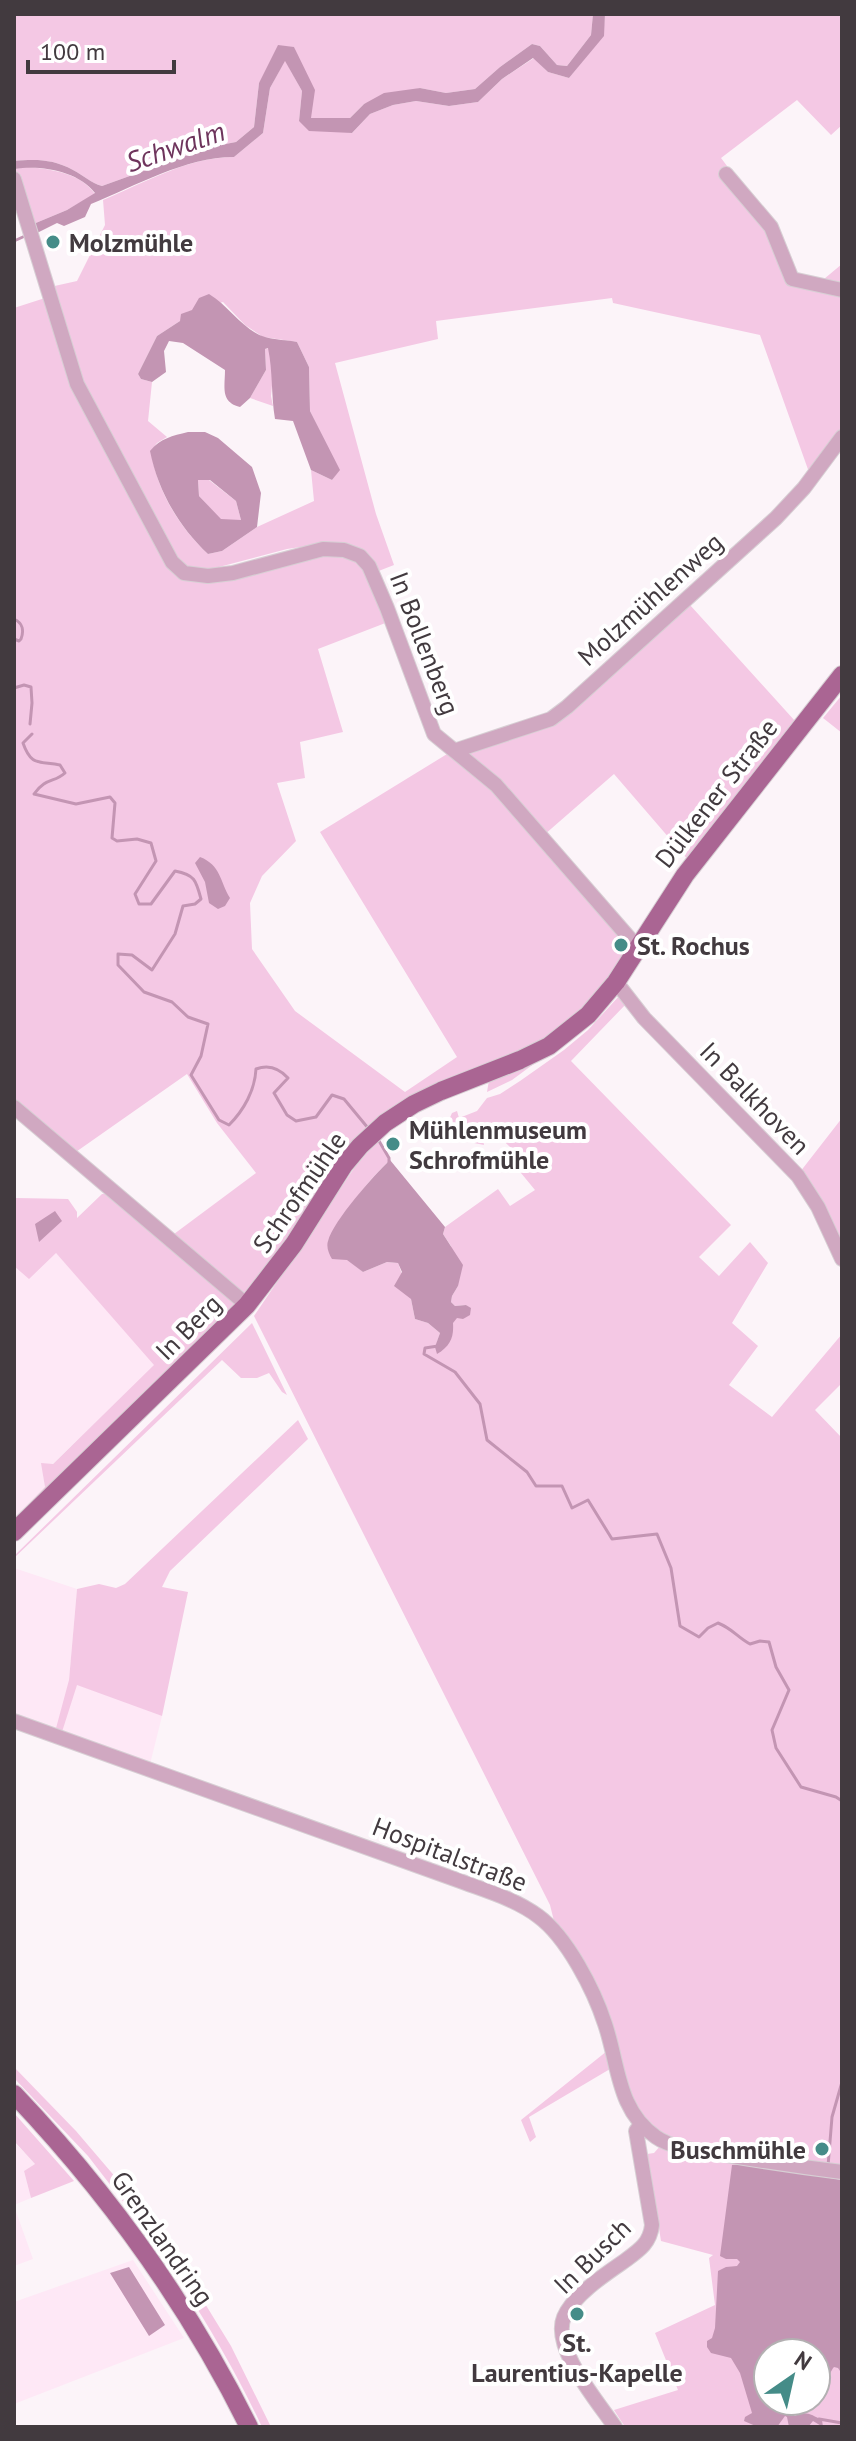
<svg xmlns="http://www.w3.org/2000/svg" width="856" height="2441" font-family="'PT Sans',sans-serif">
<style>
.built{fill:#fee8f6}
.green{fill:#f4c8e4;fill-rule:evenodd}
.water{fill:#c395b3;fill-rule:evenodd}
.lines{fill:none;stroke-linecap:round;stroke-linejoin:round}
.stream{stroke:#c395b3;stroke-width:3}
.minor-casing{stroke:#d7cfd4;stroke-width:16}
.major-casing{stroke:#d7cfd4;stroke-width:20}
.minor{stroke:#d0a8c1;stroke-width:14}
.major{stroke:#aa6593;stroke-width:18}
.poi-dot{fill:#458c88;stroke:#fff;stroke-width:3}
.labels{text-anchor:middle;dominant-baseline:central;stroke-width:8;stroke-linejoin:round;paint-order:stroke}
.poi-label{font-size:26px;font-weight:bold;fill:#423a3f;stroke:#fff;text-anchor:start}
.street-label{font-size:26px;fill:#423a3f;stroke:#fff}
.water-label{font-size:28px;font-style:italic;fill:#6e345c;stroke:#fff}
</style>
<rect width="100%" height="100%" fill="#fcf4f9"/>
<!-- built -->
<path class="built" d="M14 1198 68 1199 77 1212 56 1253 155 1365 43 1473 46 1495 14 1525Z
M14 1568 77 1589 69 1680 76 1684 162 1716 150 1764 14 1716Z
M14 2142 35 2164 24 2171 31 2198 14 2205Z
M14 2206 33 2259 14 2266Z
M133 2260 184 2338 14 2404V2302Z"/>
<!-- green -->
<path class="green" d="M14 14H593L591 35 567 66 557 65 540 46 532 44 500 67 475 89 446 93 420 88 364 104 350 118 311 119 294 47 259 83 254 127 236 142 210 147 102 186C91 183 83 175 73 170 53 159 36 159 14 161Z
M605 14H842V125L831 135 797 100 721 158 770 223 793 277 818 284 842 264V436L810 475 760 335 613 303 612 298 436 321 438 339 335 363 376 514 394 565 376 572 328 543 287 549 200 572 185 568 174 559 79 383 50 287 77 281 105 225 103 200C144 183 188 157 234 157L263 133 270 88 285 60 302 91 299 121 352 133 370 114 393 105 416 101 449 106 478 102 502 79 534 58 548 72 569 78 603 36ZM223 302 245 325 263 337 297 342 309 367 310 411 339 470 332 480 311 470 314 501 257 527 222 551 208 554C179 527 157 491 151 451L157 443 167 437 148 421 152 382 141 379 138 374 157 336 180 321 187 312Z
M27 167C51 169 81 173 95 194L67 210 31 225 15 169Z
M45 298 70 382 182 577 329 551 362 562 388 622 318 649 343 732 300 742 305 778 277 783 296 841 262 876 250 903 252 949 295 1011 405 1092 457 1057 320 832 452 751 493 787 624 942 628 949 625 962 559 1035 384 1117 247 1297 170 1237 256 1173 217 1123 187 1074 73 1154 14 1104V308Z
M269 348 273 375 271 396 273 406 250 398 266 370 265 349Z
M198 480H209L236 501 241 520H221L199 496Z
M690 605 795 721 689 861 614 774 544 835 468 755 469 749 551 722Z
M842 695V733L823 718Z
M620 995 627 1003 571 1061 731 1225 699 1257 719 1276 750 1242 768 1263 732 1323 758 1346 729 1385 772 1417 842 1334V1383L815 1410 842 1438V2427H625L614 2410 678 2390 655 2333 715 2305 709 2258 713 2255 661 2241 647 2154 654 2153 661 2145 632 2102 594 1991 554 1921 550 1905 254 1316 355 1167 379 1139 390 1160C365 1183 345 1212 328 1241L363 1272 387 1262 398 1263 411 1299 415 1319 428 1323 440 1333 437 1342 457 1317 471 1309 466 1305 455 1306 451 1302 452 1296 458 1286 451 1246 443 1234 445 1227 498 1189 510 1206 535 1190 507 1156 510 1147 493 1131 482 1134 484 1145 464 1141 448 1122 452 1113 457 1111 459 1118 477 1111 487 1098 500 1094 520 1081 564 1050 588 1030ZM768 2353H816V2401H768Z
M550 1052 512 1080 487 1092 489 1080Z
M842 1118V1249L800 1172Z
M111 1193 240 1306 20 1519 17 1516 45 1487 41 1463 53 1464 154 1365 56 1253 29 1279 14 1266V1198L68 1199 77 1212V1218L102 1194Z
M252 1323 287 1395 282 1392 269 1373 257 1378H241L222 1360 14 1558V1556Z
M298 1420 308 1439 170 1571 162 1587 188 1592 162 1716 77 1685 61 1735 55 1732 69 1680 77 1589 99 1584 116 1588 125 1584Z
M607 2051 610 2069 529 2117 536 2137 530 2142 521 2120Z
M14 2067 76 2131 158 2227 149 2235 88 2156 14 2078Z
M14 2113 74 2181 31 2198 24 2171 35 2164 14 2141Z
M161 2232 231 2346 271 2427H262C231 2361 194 2301 153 2241Z"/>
<!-- water -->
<path class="water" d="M593 14H605L604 36 569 78 548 72 533 58 502 79 478 102 449 106 416 101 393 105 370 114 352 133 309 131 299 121 302 91 285 61 270 88 263 133 234 157C185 157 136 186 91 204L85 217 64 226 57 223 33 235 31 225 67 210 95 193C78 171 41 165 15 169L14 161C36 159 53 159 73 170 83 175 91 183 102 186L210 147 236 142 254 127 259 83 278 45 294 47 315 90 311 118H350L364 104 384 93 420 88 446 93 475 89 500 67 532 44 540 46 557 65 567 66 591 35Z
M209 294C229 306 244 331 265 337 275 340 287 340 297 342L309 367 310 411 340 470 332 480 311 470 293 421 275 419C271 395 273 372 268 348L265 349 266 370 250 398 240 407C220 402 225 387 225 370L183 343 169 341 164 351 166 372 152 382 141 379 138 374 157 336 180 321 181 314 192 310 199 298Z
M188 432H205L218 438 252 467 261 493 257 527 222 551 208 554C179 527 158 491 150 451 161 438 172 436 188 432ZM198 480H210L236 501 241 520 221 519 199 496Z
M200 857C221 865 220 882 230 898L225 906 218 909 209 903 205 882 195 863Z
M390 1160 445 1227 443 1234 463 1265 458 1286 452 1296 451 1302 455 1306 466 1305 471 1308 470 1315 463 1319 457 1318 453 1323C454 1338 450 1346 437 1354L435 1347 440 1333 428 1323 415 1319 411 1299 394 1286 402 1272 398 1263 387 1262 363 1272 347 1260 332 1259C329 1254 326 1247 328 1241 334 1220 374 1175 390 1160Z
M55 1211 62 1221 39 1242 35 1224Z
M745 2164 842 2180V2374L838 2368 834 2367C827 2375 831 2386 816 2382V2353H768V2401H776V2406L795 2416C805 2410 812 2415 822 2420L823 2427 813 2421 808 2427H789L787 2417 785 2416 777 2427H758L744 2421 745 2417 752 2413 740 2373 731 2358 711 2353 707 2347V2341L712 2338 715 2328 718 2271 726 2267 737 2266 740 2262 737 2259H726L720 2256 732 2165Z
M129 2267 165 2325 149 2336 110 2273Z"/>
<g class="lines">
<!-- stream -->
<path class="stream" d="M14 241 25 236
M14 619C23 623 24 631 21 639L19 641 14 639
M14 688 24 685 31 687 32 703 30 724
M32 734 23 743C31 766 38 761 60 765L65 773C54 783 46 777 34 794L76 804 110 797 115 803 112 838 117 841 137 839 151 843 156 861 135 894 139 904H151L175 871C195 875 196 880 201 899L195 904 183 906 175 934 152 970 132 955 118 954V965L144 992 172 1002 188 1017 208 1024 201 1056 191 1075 219 1120 229 1125C244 1110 255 1090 256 1069 269 1064 279 1068 288 1078L274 1093 287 1115 296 1121 316 1117 332 1095 344 1099 368 1128
M379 1141 389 1158V1164
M438 1346 425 1348 424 1354 455 1372 480 1404 487 1440 527 1472 536 1486H562L572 1508 588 1500 612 1539 657 1534 671 1568 680 1626 699 1637 708 1628 718 1623C733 1629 737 1637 750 1644L760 1641 769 1642 776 1667 789 1690 772 1730 776 1748 801 1787 836 1797 842 1801
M828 2166 832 2117 842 2082
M780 2410 800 2413
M819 2419 842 2423"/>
<defs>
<path id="minor" d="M726 174 771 227 792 279 842 290
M14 179 77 384 172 562 184 573 208 576 233 573 323 549 344 550 360 556 369 566 387 608 434 734 496 785 638 948
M457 750 551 719 567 707 776 518 804 488 842 437
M616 982 644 1018 798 1176 818 1207 842 1259
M14 1107 247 1305
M14 1721 460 1881C487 1891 515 1899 538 1916 567 1937 594 1990 605 2024 619 2065 617 2110 656 2137 673 2149 701 2151 721 2154 761 2161 802 2167 842 2172
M615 2427C599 2403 551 2348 564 2317 573 2296 604 2275 623 2262 638 2251 650 2244 652 2225L636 2131 641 2124"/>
<path id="major" d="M14 1532 247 1305 294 1244 344 1165 360 1146 385 1123 414 1104 441 1091 520 1060 549 1046 588 1015 616 982 685 875 842 675
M14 2094C109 2194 188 2304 249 2427"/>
</defs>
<!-- minor casing -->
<use href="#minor" class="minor-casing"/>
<!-- major casing -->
<use href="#major" class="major-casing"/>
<!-- minor -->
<use href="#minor" class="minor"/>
<!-- major -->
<use href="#major" class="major"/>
</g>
<!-- markers -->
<g class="poi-dot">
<circle cx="53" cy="242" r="8"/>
<circle cx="621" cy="945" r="8"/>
<circle cx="393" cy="1144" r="8"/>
<circle cx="822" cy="2149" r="8"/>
<circle cx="577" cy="2314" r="8"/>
</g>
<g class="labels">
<!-- poi labels -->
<g class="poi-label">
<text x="69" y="242">Molzmühle</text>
<text x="637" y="945">St. Rochus</text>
<text x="409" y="1129">Mühlenmuseum<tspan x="409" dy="30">Schrofmühle</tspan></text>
<text x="806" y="2149" text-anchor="end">Buschmühle</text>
<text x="577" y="2342" text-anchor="middle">St.<tspan x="577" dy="30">Laurentius-Kapelle</tspan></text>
</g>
<!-- street labels -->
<g class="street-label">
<text transform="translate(650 599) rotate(-42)">Molzmühlenweg</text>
<text transform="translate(425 643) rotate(69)">In Bollenberg</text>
<text transform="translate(716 793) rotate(-52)">Dülkener Straße</text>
<text transform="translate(755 1098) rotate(46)">In Balkhoven</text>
<text transform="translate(299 1192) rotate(-55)">Schrofmühle</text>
<text transform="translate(188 1327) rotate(-45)">In Berg</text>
<text transform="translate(450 1854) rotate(21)">Hospitalstraße</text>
<text transform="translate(163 2238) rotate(55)">Grenzlandring</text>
<text transform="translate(592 2256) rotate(-44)">In Busch</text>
</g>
<!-- water labels -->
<g class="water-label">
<text transform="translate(175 146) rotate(-19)">Schwalm</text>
</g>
</g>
<!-- border -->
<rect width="856" height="2441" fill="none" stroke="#423a3f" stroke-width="32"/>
<!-- north arrow -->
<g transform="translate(792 2377) rotate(34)"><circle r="38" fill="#ffffff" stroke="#b3b0b2" stroke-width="2"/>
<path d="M0-6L14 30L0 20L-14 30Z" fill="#458c88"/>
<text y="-12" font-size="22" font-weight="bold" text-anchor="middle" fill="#423a3f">N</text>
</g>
<!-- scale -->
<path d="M28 60v12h146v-12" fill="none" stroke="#423a3f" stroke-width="4"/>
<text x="40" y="60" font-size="24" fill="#423a3f" stroke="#ffffff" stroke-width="6" paint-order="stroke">100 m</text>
</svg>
